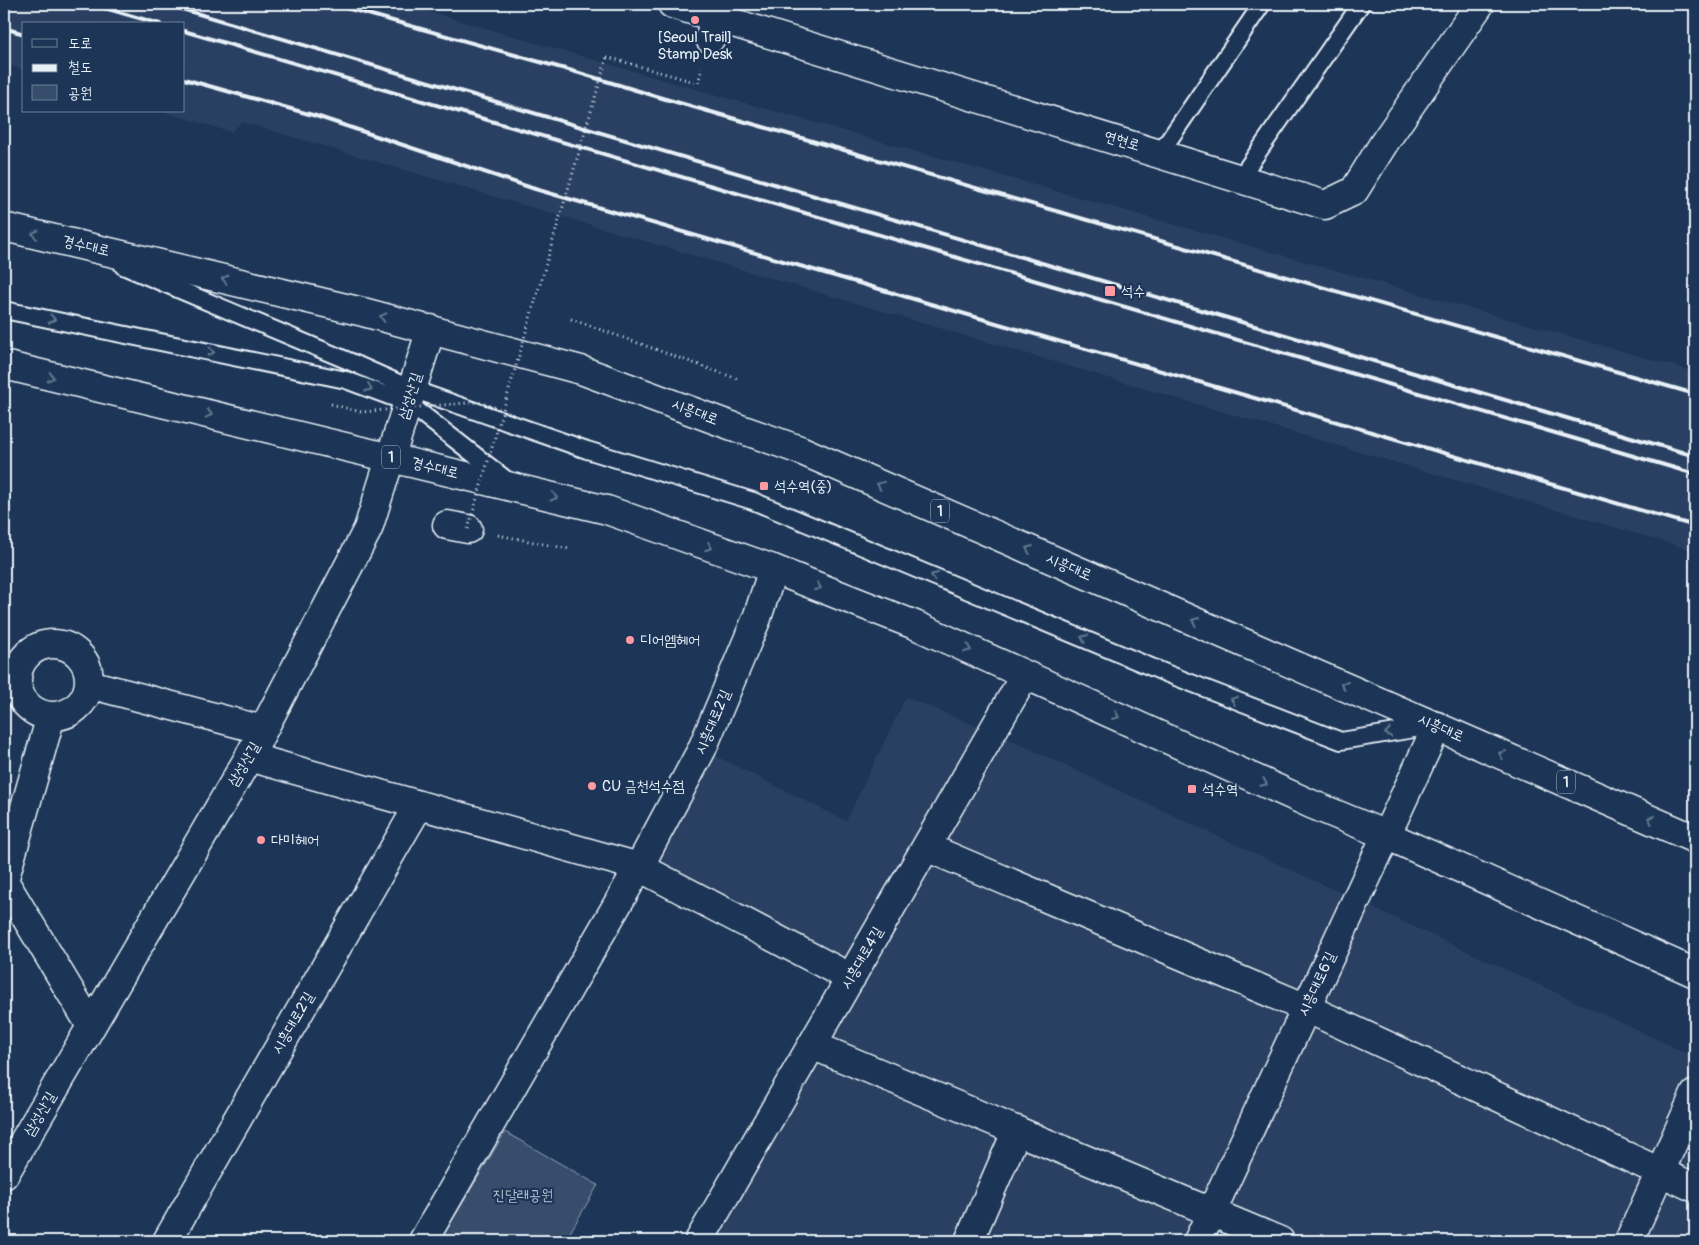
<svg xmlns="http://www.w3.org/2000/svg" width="1699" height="1245" font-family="Pangolin,'Poor Story',sans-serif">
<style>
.built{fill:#2a4162}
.green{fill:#374d6c;stroke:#909fb2}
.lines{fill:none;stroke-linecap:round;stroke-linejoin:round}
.lane-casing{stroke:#e8f1f8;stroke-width:20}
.street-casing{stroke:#e8f1f8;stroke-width:31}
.secondary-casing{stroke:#e8f1f8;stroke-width:31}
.primary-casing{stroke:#e8f1f8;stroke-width:31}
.path{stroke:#e8f1f8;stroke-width:3;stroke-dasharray:1 4;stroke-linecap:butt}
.lane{stroke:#1d3557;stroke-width:16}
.street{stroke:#1d3557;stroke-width:28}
.secondary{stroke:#1d3557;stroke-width:28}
.primary{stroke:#1d3557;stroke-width:28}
.rail{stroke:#e8f1f8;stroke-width:4}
.path-bridge{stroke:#e8f1f8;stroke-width:3;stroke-dasharray:1 4;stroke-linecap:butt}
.oneway{stroke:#64778f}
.poi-dot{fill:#ff9aa2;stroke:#1d3557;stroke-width:2}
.labels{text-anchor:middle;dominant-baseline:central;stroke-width:4.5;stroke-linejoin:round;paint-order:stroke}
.shield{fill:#1d3557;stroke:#abb9c8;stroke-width:1}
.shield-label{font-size:14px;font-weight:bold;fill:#e8f1f8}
.poi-label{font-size:15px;fill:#e8f1f8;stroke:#1d3557;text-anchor:start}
.street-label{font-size:15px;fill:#e8f1f8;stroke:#1d3557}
.park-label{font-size:15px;fill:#b3c0ce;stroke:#1d3557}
</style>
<rect width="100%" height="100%" fill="#1d3557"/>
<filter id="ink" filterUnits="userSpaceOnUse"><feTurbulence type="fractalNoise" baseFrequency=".02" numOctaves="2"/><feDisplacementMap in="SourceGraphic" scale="10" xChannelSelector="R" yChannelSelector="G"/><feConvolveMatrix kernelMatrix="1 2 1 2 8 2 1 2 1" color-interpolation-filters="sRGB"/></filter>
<g filter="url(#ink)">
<!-- built -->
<path class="built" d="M4 4H403L597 61 1695 372V551L242 122 231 132 161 111H184V24H24V70L4 64Z
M906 697 1006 738 1695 1057V1241H699L851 978 639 867 702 749 846 821Z"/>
<!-- green -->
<path class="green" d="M505 1132 598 1185 565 1241H440Z"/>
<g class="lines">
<defs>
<path id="lane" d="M1160 153 1262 4
M1240 178 1361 4
M123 266 351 362 412 389 587 450 753 501 1168 674 1341 741 1432 726
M4 310 346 380 408 403 508 481"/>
<path id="street" d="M710 39 714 17
M447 525 468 529
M17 680a36 36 0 1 1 72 0a36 36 0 1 1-72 0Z
M89 684 263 730
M51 716 4 881 91 1026
M249 757 639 867 851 978
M926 847 1306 1008 1695 1188
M812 1045 1280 1241
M4 1175 249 757 368 529 431 329
M167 1241 419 805
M423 1241 639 867 702 749 757 618 773 569
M699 1241 1025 675
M969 1241 1017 1130
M1198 1241 1437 726
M1629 1241 1695 1094"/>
<path id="secondary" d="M672 4 1325 205 1354 191 1384 143 1480 4"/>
<path id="primary" d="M4 227 363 312 581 370 721 422 800 450 1695 839
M4 365 607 510 773 569 915 625 1311 804 1386 835 1695 973"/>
</defs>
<!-- lane casing -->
<use href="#lane" class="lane-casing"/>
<!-- street casing -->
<use href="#street" class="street-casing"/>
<!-- secondary casing -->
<use href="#secondary" class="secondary-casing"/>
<!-- primary casing -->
<use href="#primary" class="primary-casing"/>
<!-- path -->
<path class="path" d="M607 57 698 83 702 68
M571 319 738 379
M498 535 569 549"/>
<!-- lane -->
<use href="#lane" class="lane"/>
<!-- street -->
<use href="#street" class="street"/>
<!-- secondary -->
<use href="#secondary" class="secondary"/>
<!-- primary -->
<use href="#primary" class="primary"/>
<!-- rail -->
<path class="rail" d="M91 4 160 24
M165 4 1695 456
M332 4 576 72 662 98 1695 394
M4 28 24 34
M184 31 1695 474
M184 79 316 116 535 189 1695 526"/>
<!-- path-bridge -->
<path class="path-bridge" d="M331 404 361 412 478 402 503 410
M468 529 607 57"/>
</g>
<!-- one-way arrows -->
<defs><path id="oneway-chevron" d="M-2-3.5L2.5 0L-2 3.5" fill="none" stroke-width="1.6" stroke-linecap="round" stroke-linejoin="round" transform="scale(1.25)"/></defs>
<g class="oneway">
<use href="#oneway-chevron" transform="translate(35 234) rotate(-168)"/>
<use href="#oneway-chevron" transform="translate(225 279) rotate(-167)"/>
<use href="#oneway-chevron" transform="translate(383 317) rotate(-166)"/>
<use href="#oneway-chevron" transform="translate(52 319) rotate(12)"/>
<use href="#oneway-chevron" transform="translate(211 352) rotate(12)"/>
<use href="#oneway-chevron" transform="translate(51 377) rotate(14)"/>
<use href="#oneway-chevron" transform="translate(369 388) rotate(20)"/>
<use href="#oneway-chevron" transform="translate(209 414) rotate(14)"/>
<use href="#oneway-chevron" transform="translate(880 485) rotate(-156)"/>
<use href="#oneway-chevron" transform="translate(554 497) rotate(14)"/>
<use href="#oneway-chevron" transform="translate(709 547) rotate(20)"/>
<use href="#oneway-chevron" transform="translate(1029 549) rotate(-157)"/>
<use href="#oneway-chevron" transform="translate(934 576) rotate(-157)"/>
<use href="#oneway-chevron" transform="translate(818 587) rotate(21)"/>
<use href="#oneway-chevron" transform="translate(1195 621) rotate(-157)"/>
<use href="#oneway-chevron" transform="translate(1084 638) rotate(-157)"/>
<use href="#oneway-chevron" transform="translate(968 649) rotate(24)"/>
<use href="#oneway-chevron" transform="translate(1344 685) rotate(-157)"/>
<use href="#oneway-chevron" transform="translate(1234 700) rotate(-159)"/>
<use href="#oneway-chevron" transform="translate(1116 716) rotate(24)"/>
<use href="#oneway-chevron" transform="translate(1388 733) rotate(171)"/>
<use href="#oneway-chevron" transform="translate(1502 754) rotate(-156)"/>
<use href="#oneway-chevron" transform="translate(1264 783) rotate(24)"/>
<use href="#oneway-chevron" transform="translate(1651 819) rotate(-156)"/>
</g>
</g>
<!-- markers -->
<g class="poi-dot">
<circle cx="695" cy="20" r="5"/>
<rect x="1104" y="285" width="12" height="12" rx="2.5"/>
<rect x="759" y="481" width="10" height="10" rx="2.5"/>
<circle cx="630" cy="640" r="5"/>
<circle cx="592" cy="786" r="5"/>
<rect x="1187" y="784" width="10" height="10" rx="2.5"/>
<circle cx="261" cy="840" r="5"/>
</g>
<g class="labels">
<!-- shield labels -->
<g class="shield">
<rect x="382" y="445.5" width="18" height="23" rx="4"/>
<rect x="931" y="499.5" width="18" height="23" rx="4"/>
<rect x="1557" y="770.5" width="18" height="23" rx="4"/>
</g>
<g class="shield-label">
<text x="391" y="457">1</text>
<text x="940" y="511">1</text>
<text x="1566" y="782">1</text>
</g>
<!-- poi labels -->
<g class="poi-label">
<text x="695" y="37" text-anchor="middle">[Seoul Trail]<tspan x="695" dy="17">Stamp Desk</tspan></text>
<text x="1121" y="291">석수</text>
<text x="774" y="486">석수역(중)</text>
<text x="640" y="640">디어엠헤어</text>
<text x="602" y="786">CU 금천석수점</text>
<text x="1202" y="789">석수역</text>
<text x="271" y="840">다미헤어</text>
</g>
<!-- street labels -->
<g class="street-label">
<text transform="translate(1122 141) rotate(17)">연현로</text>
<text transform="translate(86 246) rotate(13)">경수대로</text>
<text transform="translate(410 396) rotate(-73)">삼성산길</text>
<text transform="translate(695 412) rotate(21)">시흥대로</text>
<text transform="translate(435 468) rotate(14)">경수대로</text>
<text transform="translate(1069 567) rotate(23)">시흥대로</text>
<text transform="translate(713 722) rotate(-67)">시흥대로2길</text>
<text transform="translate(1441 728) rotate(24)">시흥대로</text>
<text transform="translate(244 764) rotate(-60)">삼성산길</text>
<text transform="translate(862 958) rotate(-60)">시흥대로4길</text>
<text transform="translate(1317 984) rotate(-65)">시흥대로6길</text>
<text transform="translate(293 1023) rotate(-60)">시흥대로2길</text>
<text transform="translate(40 1114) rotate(-60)">삼성산길</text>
</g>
<!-- park labels -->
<g class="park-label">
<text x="523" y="1195">진달래공원</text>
</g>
</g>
<!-- margin -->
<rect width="1699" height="1245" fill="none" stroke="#1d3557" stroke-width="20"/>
<rect x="10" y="10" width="1679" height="1225" fill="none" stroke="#e8f1f8" stroke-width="2" filter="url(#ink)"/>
<!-- legend -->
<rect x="22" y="22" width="162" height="90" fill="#1d3557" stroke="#6e8097"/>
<rect x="32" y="39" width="25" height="8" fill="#1d3557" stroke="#6e8097"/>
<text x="68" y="48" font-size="15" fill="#e8f1f8">도로</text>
<rect x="32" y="64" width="25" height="8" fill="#e8f1f8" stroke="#6e8097"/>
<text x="68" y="72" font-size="15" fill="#e8f1f8">철도</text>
<rect x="32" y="85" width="25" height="15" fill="#374d6c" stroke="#6e8097"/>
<text x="68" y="98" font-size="15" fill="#e8f1f8">공원</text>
</svg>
